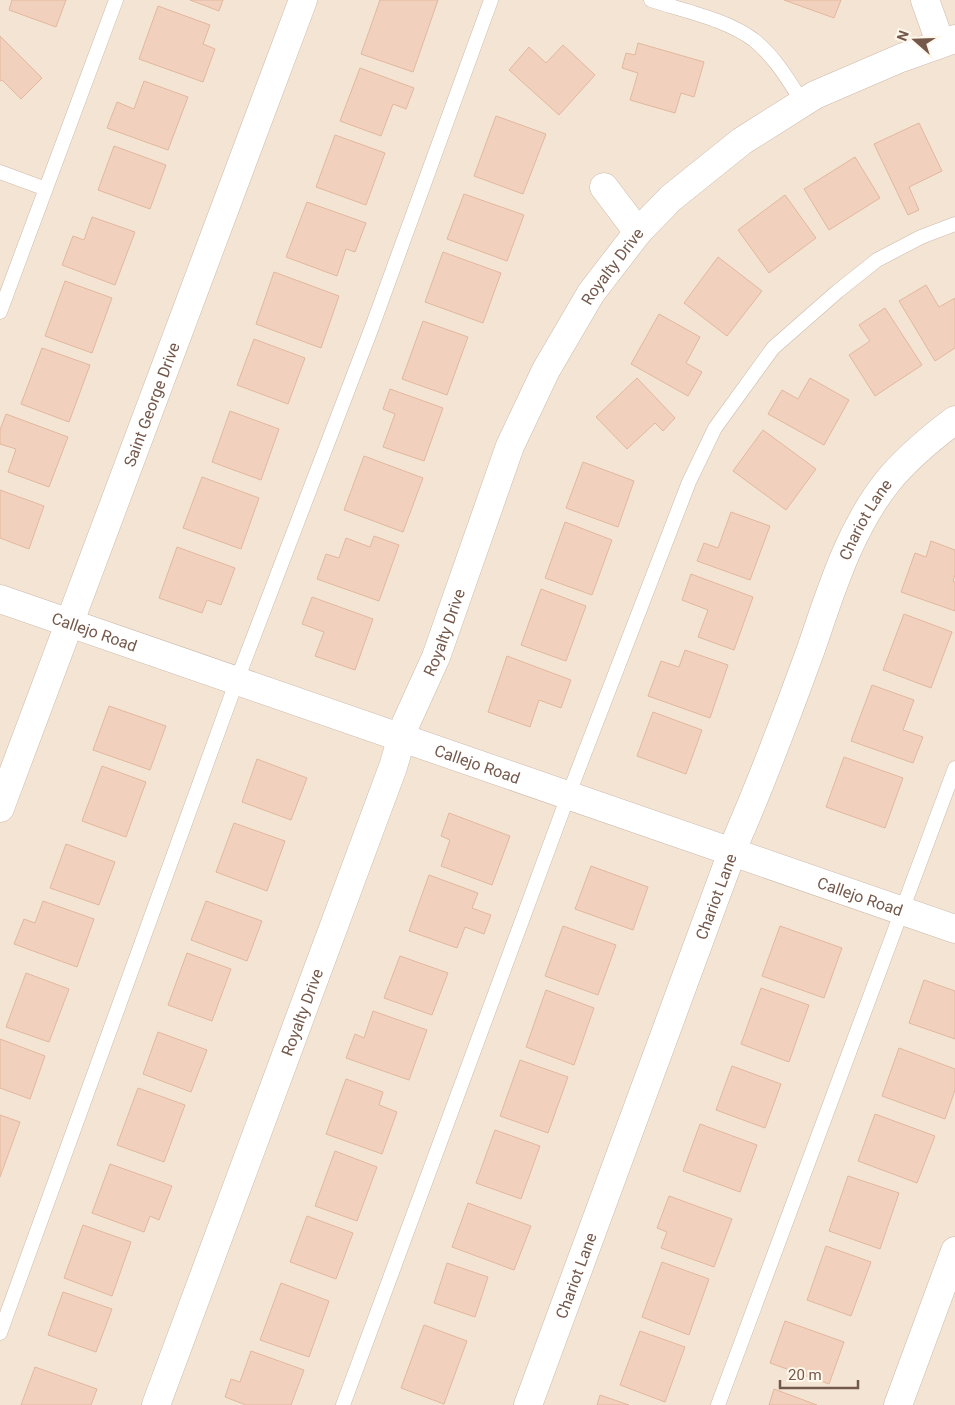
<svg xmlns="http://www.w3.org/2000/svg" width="955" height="1405" font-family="Roboto,sans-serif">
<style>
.residential{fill:#f3e4d3}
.building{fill:#f1d1bd;stroke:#e3b79e}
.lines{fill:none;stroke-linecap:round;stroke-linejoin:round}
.service-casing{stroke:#cdbaab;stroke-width:15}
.minor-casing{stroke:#cdbaab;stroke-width:29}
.tertiary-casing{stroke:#cdbaab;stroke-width:29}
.service{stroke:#fff;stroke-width:14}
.minor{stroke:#fff;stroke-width:28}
.tertiary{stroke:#fff;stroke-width:28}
.labels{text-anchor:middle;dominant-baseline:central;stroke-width:4;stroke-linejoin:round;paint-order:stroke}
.street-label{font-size:16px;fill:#74594b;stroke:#fff7eb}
</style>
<rect width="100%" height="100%" fill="#fcf3e5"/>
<!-- residential -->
<path class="residential" d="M0 0H955V1405H0Z"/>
<!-- building -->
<path class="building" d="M12 0H66L56 27 9 10Z
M190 0H223L219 11Z
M380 0H438L413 72 361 54Z
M784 0H841L834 18Z
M158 6 210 25 203 44 215 49 203 82 139 59Z
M0 36 42 78 21 99 2 80 0 81Z
M638 43 704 62 694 97 681 93 675 113 630 100 638 73 622 68 626 53 635 55Z
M563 45 595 75 559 115 509 70 529 47 546 63Z
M360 68 414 88 406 109 393 104 381 136 340 121Z
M144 81 188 97 168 150 107 128 117 102 134 109Z
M496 116 546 134 523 194 474 176Z
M919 123 942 171 909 187 919 210 908 215 874 144Z
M335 135 385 153 366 205 316 187Z
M114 146 166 165 150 209 98 190Z
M855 157 880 198 829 230 804 189Z
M464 194 524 215 507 261 447 239Z
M785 195 816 238 769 273 738 230Z
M307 202 366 223 355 252 346 249 337 276 286 257Z
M92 217 135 232 115 285 62 265 73 236 84 240Z
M443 252 501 273 483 323 425 302Z
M718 257 762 291 727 336 684 303Z
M274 272 339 296 321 348 256 324Z
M65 281 112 298 92 353 45 336Z
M926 285 939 307 955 298V348L935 361 899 301Z
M885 308 922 365 875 396 849 355 870 341 859 325Z
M659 314 700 337 686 363 702 372 688 396 631 364Z
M423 321 468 337 447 395 402 379Z
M254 339 305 358 288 404 237 385Z
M42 348 90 365 69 422 21 404Z
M637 378 675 418 663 431 655 423 627 449 596 417Z
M810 378 849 400 824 445 768 414 782 390 798 399Z
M390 389 443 408 424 461 383 447 395 414 383 409Z
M230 411 279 429 261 480 212 462Z
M6 414 68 437 49 487 8 472 16 449 0 444V430Z
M763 430 816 469 786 510 733 471Z
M364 456 423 478 403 532 344 510Z
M583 462 634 481 618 527 566 508Z
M202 477 259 498 241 549 183 528Z
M0 490 44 506 29 549 0 538Z
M731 512 770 526 750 580 697 561 704 543 718 548Z
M565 522 612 540 592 595 545 578Z
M374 536 399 545 379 601 317 579 326 554 339 558 346 538 370 547Z
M931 541 955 550V575L953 581 955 582V611L901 592 915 553 926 557Z
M177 547 235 568 221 605 207 600 202 613 159 598Z
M691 574 753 597 734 650 698 637 708 610 682 600Z
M541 589 586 606 566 661 521 645Z
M312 597 373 619 355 670 315 656 324 632 302 624Z
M904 614 952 632 931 688 883 670Z
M685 650 728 665 710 718 648 696 661 661 679 667Z
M507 656 571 680 561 708 539 700 530 727 488 712Z
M872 685 914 700 903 730 923 737 913 763 851 741Z
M109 706 166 726 150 770 93 750Z
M653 712 702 730 686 774 637 756Z
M844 757 903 778 885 828 826 807Z
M257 759 307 778 291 820 242 802Z
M102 766 146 782 126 837 82 821Z
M449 813 510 836 492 885 441 866 450 840 441 836Z
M234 823 285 841 267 891 216 872Z
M66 844 115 862 99 905 50 888Z
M591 866 648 887 633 930 575 909Z
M429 875 478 893 472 908 491 915 484 934 465 927 457 948 409 931Z
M43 901 94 919 77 967 14 944 24 919 35 923Z
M206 901 262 921 247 961 191 940Z
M563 926 616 945 598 995 545 976Z
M780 926 842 948 824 998 762 976Z
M187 953 231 969 212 1021 168 1005Z
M400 956 448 973 432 1015 384 998Z
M26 973 69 989 49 1042 6 1027Z
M924 980 955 991V1039L909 1023Z
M761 988 809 1005 789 1062 741 1044Z
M546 990 594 1008 574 1065 526 1047Z
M373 1011 427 1030 409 1080 346 1058 355 1034 364 1038Z
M158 1032 207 1050 191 1092 143 1074Z
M0 1039 45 1056 30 1099 0 1088Z
M899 1048 955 1069V1090L945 1119 882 1096Z
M520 1060 568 1077 548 1133 500 1116Z
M732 1066 781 1084 765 1128 716 1110Z
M346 1079 383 1092 379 1105 397 1112 382 1154 326 1134Z
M138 1088 185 1105 164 1162 117 1145Z
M875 1114 935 1136 917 1183 858 1161Z
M0 1115 20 1122 0 1177Z
M700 1124 757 1145 740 1192 683 1171Z
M495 1130 540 1146 521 1199 476 1183Z
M335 1151 377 1167 357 1221 315 1206Z
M110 1164 172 1186 159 1220 150 1216 144 1232 92 1213Z
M848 1176 899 1193 880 1249 829 1231Z
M669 1196 732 1219 714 1267 661 1248 667 1232 657 1228Z
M468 1203 531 1226 514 1270 452 1247Z
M307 1216 353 1233 336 1279 290 1262Z
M83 1225 131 1242 112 1296 64 1278Z
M826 1246 871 1262 851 1316 807 1300Z
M662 1262 709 1279 689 1335 642 1317Z
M447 1263 488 1277 475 1317 434 1303Z
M281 1283 329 1301 309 1357 260 1340Z
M63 1292 112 1309 96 1352 48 1335Z
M785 1321 844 1342 829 1384 770 1363Z
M424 1325 467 1341 444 1404 401 1388Z
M640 1331 685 1347 665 1402 620 1385Z
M251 1351 304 1370 291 1405H246L225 1397 231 1379 240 1382Z
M35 1367 97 1389 91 1405H21Z
M774 1389 817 1405H769Z
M600 1395 629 1405H597Z"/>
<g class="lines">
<defs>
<path id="service" d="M651 0C684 11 726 19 754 40 775 57 789 81 803 103
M0 172 46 189
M0 312 116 0
M0 1333 237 680 372 327 491 0
M343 1405 568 796 689 482 715 428 773 348 838 291 877 260 921 237 955 224
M718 1405 955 768"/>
<g id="minor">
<path d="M925 0 940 42"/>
<path d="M604 187 638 232"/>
<path id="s1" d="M0 808 303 0"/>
<path id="s2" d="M156 1405 393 767 406 723 436 657 510 446 546 370 591 293 638 232 671 198 742 141 815 95 901 58 955 39"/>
<path id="s3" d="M528 1405 738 836C765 774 788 712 811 649 831 591 849 530 888 481 907 458 931 438 955 420"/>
<path d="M898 1405 955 1251"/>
</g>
<g id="tertiary">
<path id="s4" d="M0 599 955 929"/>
</g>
</defs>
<!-- service casing -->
<use href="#service" class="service-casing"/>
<!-- minor casing -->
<use href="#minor" class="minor-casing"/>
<!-- tertiary casing -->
<use href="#tertiary" class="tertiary-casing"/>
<!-- service -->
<use href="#service" class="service"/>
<!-- minor -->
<use href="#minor" class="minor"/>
<!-- tertiary -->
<use href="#tertiary" class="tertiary"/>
</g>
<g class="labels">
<!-- street labels -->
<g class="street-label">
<text stroke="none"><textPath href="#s2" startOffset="1230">Royalty Drive</textPath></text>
<text stroke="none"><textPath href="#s1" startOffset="431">Saint George Drive</textPath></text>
<text stroke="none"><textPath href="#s3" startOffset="948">Chariot Lane</textPath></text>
<text stroke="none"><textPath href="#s4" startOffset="100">Callejo Road</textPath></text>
<text stroke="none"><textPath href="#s2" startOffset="825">Royalty Drive</textPath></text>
<text stroke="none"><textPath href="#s4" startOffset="505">Callejo Road</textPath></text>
<text stroke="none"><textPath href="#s3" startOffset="542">Chariot Lane</textPath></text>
<text stroke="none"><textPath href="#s4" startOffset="910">Callejo Road</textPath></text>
<text stroke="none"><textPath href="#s2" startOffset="419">Royalty Drive</textPath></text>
<text stroke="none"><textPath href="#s3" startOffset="138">Chariot Lane</textPath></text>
</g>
</g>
<!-- north arrow -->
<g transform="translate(915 40) rotate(290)" stroke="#fff7eb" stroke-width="4" paint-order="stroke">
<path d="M0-4L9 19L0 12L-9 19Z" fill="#74594b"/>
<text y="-8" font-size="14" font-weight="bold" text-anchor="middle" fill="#74594b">N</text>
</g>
<!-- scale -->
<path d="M780 1380v8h78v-8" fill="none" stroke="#74594b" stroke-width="2.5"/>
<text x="788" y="1380" font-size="15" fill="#74594b" stroke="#fff7eb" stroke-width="4" paint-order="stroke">20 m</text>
</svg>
